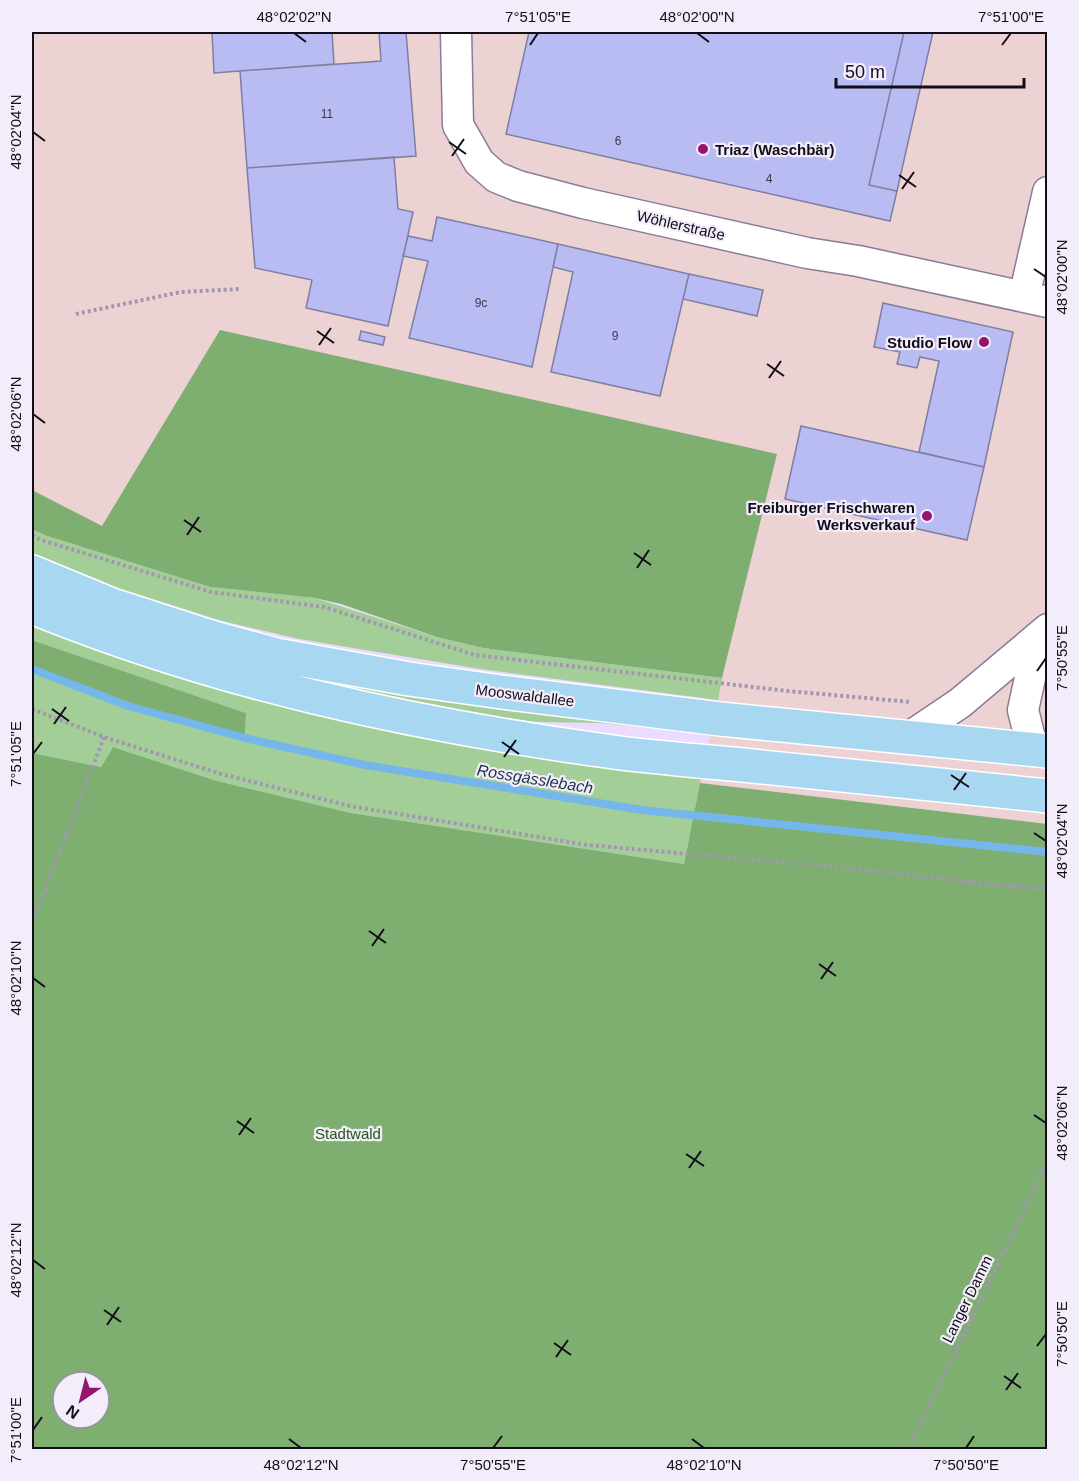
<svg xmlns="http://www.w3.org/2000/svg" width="1079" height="1481" font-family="Arial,sans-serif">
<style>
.industrial{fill:#ecd2d2}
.green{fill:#a4ce97}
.forest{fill:#7fae71;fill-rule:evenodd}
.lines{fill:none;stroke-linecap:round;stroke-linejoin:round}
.stream{stroke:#75b7ea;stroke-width:8}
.building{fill:#b9bbf3;stroke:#7e7fa0;stroke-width:1.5}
.minor-casing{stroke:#8a7b9b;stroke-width:33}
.major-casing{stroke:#fff;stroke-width:36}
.path{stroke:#a396b1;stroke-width:4;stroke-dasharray:3 3;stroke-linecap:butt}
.minor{stroke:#fff;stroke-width:30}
.major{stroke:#a8d7f2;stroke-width:33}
.ticks{fill:none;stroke:#120d18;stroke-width:2}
.poi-dot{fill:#95146d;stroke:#f3edfb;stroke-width:2}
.labels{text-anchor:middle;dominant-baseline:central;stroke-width:4.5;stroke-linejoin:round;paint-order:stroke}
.number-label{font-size:12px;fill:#3c384f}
.poi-label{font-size:15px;font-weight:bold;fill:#120d18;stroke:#f3edfb;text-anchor:end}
.street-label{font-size:15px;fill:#120d18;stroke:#f3edfb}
.park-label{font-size:15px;fill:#275417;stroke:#f3edfb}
.water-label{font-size:16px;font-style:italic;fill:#153247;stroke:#f3edfb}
.neatline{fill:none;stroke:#120d18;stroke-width:2}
.ticks-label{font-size:15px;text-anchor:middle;fill:#120d18}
</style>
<rect width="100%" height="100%" fill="#ebdbfe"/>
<!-- industrial -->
<path class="industrial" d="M32 32H1047V824L700 783 722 678 777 454 221 330 102 527 32 490Z"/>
<!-- green -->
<path class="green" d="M32 529 44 535 210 587 315 598 437 637 483 648 722 678 718 700 480 669 299 639 222 621 93 580 34 556 32 555Z
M32 616 702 773 684 864 351 813 217 781 113 747 101 767 32 753V671L128 707 245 740 246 713 32 640Z
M123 621 989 761 599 723 536 722 472 715 290 676Z"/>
<!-- forest -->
<path class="forest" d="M220 330 777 454 722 678 483 648 437 637 341 604 315 598 210 587 44 535 32 529V490L102 526Z
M32 640 246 713 245 737 128 704 33 669 32 668Z
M113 747 217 781 351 813 684 864 700 783 1047 824V1449H32V753L101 767ZM63 1382H99V1418H63Z"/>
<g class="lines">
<!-- stream -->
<path class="stream" d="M32 669 128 706 245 738 365 765 642 810 1048 852"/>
</g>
<!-- building -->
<path class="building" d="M212 32H332L334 64 214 73Z
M379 32H406L416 156 247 168 240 71 381 61Z
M529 32H904L869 185 897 191 890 221 506 134Z
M904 32H933L897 191 869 185Z
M394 157 398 209 413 212 388 326 306 308 312 280 255 268 247 168Z
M437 217 558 244 532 367 409 338 428 261 403 256 408 236 432 241Z
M558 244 689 274 660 396 551 372 573 272 553 267Z
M689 274 763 290 757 316 683 299Z
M883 303 1013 332 984 467 919 452 939 361 920 357 917 368 897 364 900 352 874 347Z
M361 331 385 337 383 345 359 340Z
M801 426 984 467 967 540 785 499Z"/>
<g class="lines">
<defs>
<path id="minor" d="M456 32 458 125 479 162 496 177 518 186 583 203 807 253 858 261 1048 302
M1024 297 1048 192
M911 736 960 703 1048 629
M1033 750 1023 710 1039 637"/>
<path id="major" d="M32 572 112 605 207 636 276 655 409 679 501 692 720 719 1048 751
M32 607C216 682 410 724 606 751 655 758 703 761 752 766 850 776 949 786 1048 796"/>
</defs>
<!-- minor casing -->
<use href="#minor" class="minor-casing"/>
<!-- major casing -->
<use href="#major" class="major-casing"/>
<!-- path -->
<path class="path" d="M76 314 181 292 241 289
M32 535 41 540 211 592 324 607 475 655 788 691 911 702
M32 709 104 737 221 774 350 806 587 845 825 866 1048 890
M32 918 40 903 104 737
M908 1450 1048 1160"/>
<!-- minor -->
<use href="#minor" class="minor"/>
<!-- major -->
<use href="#major" class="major"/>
</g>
<!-- ticks -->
<path class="ticks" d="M294 33 306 42M697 33 709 42M530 45 538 33M1002 45 1011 33M33 132 45 141M449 142 466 154M452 156 464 139M899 175 916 187M902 189 914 172M1034 269 1046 277M317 331 334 343M319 345 331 328M767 364 784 376M769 378 781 361M33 414 45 423M184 520 201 532M187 535 199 517M634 553 651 565M637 568 649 550M1037 671 1046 658M52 709 69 721M54 724 66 707M502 742 519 754M33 754 42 742M504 757 516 740M951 775 969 787M954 790 966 773M1034 833 1046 841M369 931 386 943M372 946 384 929M819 964 836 976M33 978 45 987M821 979 833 962M1034 1115 1046 1123M237 1121 254 1133M239 1135 251 1118M686 1154 704 1166M689 1168 701 1151M33 1260 45 1269M104 1310 121 1322M107 1325 119 1307M554 1343 571 1355M1037 1346 1046 1334M556 1357 568 1340M1004 1376 1021 1388M1006 1390 1018 1373M33 1430 42 1417M289 1439 301 1448M692 1439 704 1448M493 1448 502 1436M966 1448 974 1436"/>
<!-- markers -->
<g class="poi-dot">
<circle cx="703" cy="149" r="6"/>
<circle cx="984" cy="342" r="6"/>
<circle cx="927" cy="516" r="6"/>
</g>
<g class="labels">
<!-- number labels -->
<g class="number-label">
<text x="327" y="114">11</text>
<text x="618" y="141">6</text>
<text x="769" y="179">4</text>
<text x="481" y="303">9c</text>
<text x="615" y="336">9</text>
</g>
<!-- poi labels -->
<g class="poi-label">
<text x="715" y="149" text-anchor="start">Triaz (Waschbär)</text>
<text x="972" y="342">Studio Flow</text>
<text x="915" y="507">Freiburger Frischwaren<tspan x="915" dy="17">Werksverkauf</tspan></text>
</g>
<!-- street labels -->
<g class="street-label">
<text transform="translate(681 225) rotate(13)">Wöhlerstraße</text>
<text transform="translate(525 695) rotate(7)">Mooswaldallee</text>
<text transform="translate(967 1299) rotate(-64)">Langer Damm</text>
</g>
<!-- park labels -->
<g class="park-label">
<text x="348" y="1133">Stadtwald</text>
</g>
<!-- water labels -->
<g class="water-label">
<text transform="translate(535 779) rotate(9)">Rossgässlebach</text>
</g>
</g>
<!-- border -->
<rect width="1079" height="1481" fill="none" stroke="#f3edfb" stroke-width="66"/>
<!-- north arrow -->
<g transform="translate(81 1400) rotate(215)"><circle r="28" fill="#f3edfb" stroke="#9993a0" stroke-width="1.5"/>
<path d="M0-4.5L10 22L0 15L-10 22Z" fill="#95146d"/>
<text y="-9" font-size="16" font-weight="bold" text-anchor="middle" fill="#120d18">N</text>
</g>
<!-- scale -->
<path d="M836 78v9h188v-9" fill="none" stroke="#120d18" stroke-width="3"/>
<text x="845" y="78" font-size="18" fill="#120d18" stroke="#f3edfb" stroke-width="4.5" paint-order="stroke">50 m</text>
<rect x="33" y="33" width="1013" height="1415" class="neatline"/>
<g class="ticks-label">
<text x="294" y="22">48°02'02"N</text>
<text x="538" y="22">7°51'05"E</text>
<text x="697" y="22">48°02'00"N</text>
<text x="1011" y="22">7°51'00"E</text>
<text transform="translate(16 132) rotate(-90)" y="5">48°02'04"N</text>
<text transform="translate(1062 277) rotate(-90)" y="5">48°02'00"N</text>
<text transform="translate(16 414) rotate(-90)" y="5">48°02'06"N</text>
<text transform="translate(1062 658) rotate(-90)" y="5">7°50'55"E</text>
<text transform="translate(16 754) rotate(-90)" y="5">7°51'05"E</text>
<text transform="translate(1062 841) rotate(-90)" y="5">48°02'04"N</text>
<text transform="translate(16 978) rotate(-90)" y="5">48°02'10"N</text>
<text transform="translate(1062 1123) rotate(-90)" y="5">48°02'06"N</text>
<text transform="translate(16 1260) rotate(-90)" y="5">48°02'12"N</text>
<text transform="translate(1062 1334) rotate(-90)" y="5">7°50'50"E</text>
<text transform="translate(16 1430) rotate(-90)" y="5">7°51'00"E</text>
<text x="301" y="1470">48°02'12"N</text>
<text x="493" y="1470">7°50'55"E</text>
<text x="704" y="1470">48°02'10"N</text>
<text x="966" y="1470">7°50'50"E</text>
</g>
</svg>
